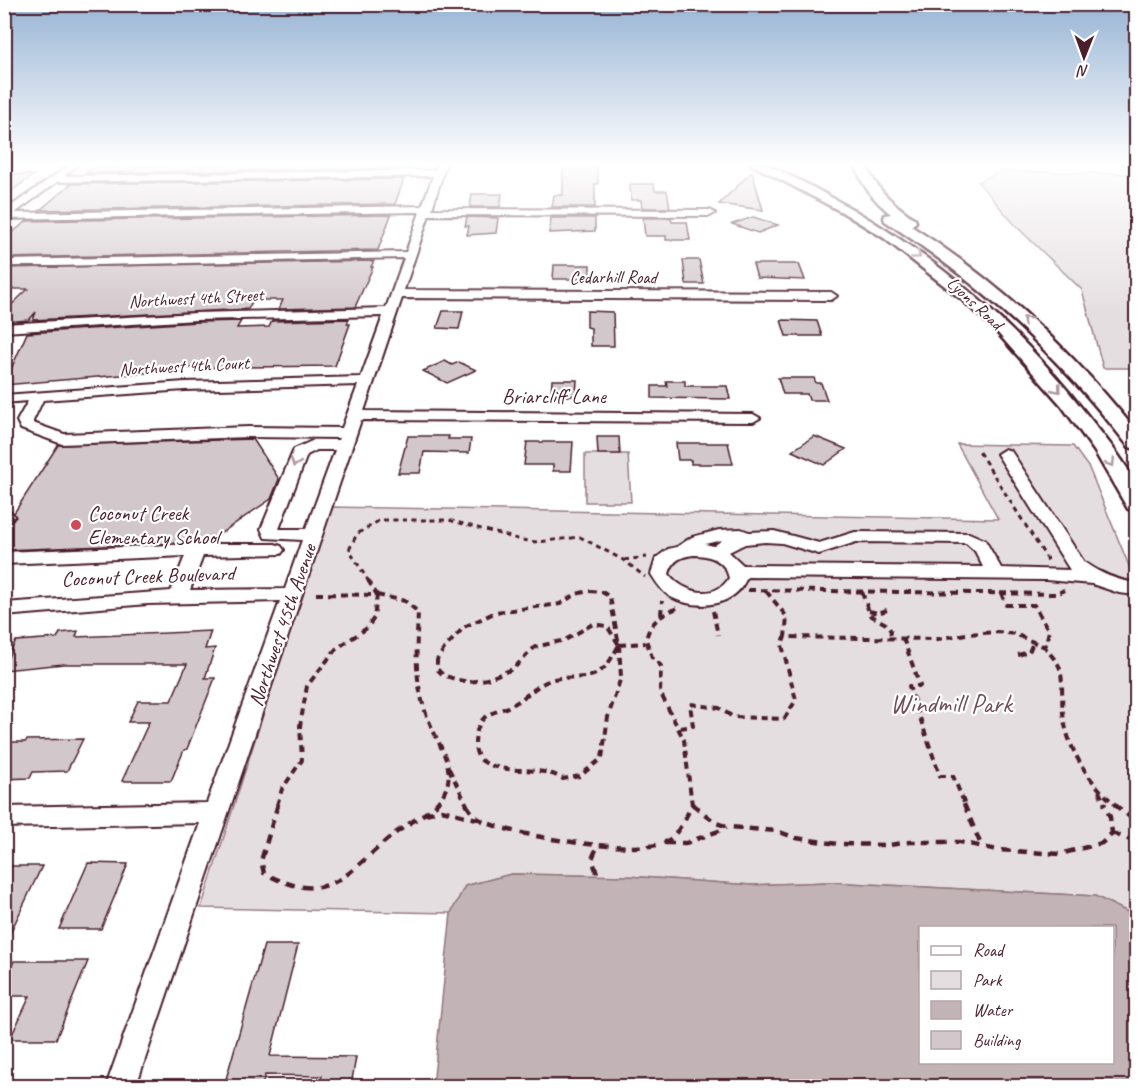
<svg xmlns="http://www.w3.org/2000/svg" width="1141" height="1091" font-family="Caveat,sans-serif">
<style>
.green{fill:#e5dee0;stroke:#987e86;stroke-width:1.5}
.water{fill:#c1b3b6;stroke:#91787e;stroke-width:1.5;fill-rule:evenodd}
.building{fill:#d2c7cb;stroke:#4a1f2b;stroke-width:1.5}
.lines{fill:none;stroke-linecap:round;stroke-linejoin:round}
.minor-casing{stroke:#4a1f2b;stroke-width:4}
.major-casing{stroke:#4a1f2b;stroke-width:5}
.path-far2{stroke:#4a1f2b;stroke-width:3;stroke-dasharray:5 4.5;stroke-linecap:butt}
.path-far1{stroke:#4a1f2b;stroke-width:4;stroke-dasharray:7 5;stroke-linecap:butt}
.path{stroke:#4a1f2b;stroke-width:4.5;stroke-dasharray:9 7;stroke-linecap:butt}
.minor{fill:#fff;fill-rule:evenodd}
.major{fill:#fff;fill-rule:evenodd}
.oneway{stroke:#ae9aa0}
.poi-dot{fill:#d1495b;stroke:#fff;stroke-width:2}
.labels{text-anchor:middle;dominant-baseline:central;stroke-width:4.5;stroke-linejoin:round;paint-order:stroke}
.far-street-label{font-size:18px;fill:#4a1f2b;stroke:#fff}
.street-label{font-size:21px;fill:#4a1f2b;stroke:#fff}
.poi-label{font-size:21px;fill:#4a1f2b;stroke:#fff;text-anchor:start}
.near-park-label{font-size:26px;fill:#714f58;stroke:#fff}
</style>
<rect width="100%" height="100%" fill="#fff"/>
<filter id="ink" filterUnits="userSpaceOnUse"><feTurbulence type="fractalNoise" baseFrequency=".0167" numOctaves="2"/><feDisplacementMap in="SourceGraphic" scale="12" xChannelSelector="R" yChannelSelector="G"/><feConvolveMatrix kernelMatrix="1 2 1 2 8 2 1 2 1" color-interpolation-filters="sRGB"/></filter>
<g filter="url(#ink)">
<!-- green -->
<path class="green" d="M1001 171 1136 174V368H1103L1082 290 1017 227 978 182Z
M957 444 1073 446 1089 468 1136 583V916L1095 896 829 882 751 885 627 876 511 874 465 886 451 913 201 908 330 507 998 519Z
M585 454H628L631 502H585Z"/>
<!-- water -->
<path class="water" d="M511 874 627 876 751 885 829 882 1095 896 1136 916V1086H433L451 913 465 886ZM920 928H1112V1062H920Z"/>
<!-- building -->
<path class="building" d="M269 164H410L408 168 84 173 97 167Z
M563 164 597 166 598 184H595V207H552L554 195H563Z
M752 172 763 210 719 204Z
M4 174 34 175 4 196Z
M404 179 395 204 40 210 71 184Z
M630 184H654L655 191H667L670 208H642L641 200H631Z
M472 194H502L500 207H470Z
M391 215 378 250 4 258V239L27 221Z
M467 217 498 218 496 233 467 235 469 226H465Z
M753 217 778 225 758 233 732 224Z
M551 218H595V231L549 233Z
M643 218H671L672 222H687L690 240H666V236H645Z
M683 260H699L704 284H686Z
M374 261 371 267H373L355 307 279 309 283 300H253L248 309 33 320 36 312 29 320 4 322V312L28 289H4V268Z
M753 264H799L805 280 757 278Z
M554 265H590V279H553Z
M443 311H463L459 329 437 328Z
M587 311 613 312 614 346H591V328L587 327Z
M349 319 347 324H350L335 366 169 368 168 371 4 385 27 333 197 322 241 321 237 328 269 327 272 321Z
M781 320 817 321 822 336H786Z
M445 361 452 365 459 362 476 370 447 383 423 371Z
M778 378H814L816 383H821L827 400H809L807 394H783Z
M552 380H577L576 396H551Z
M666 381H685V386H727L730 399 652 398V386H667Z
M408 436H449L448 439H471L469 453 424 452 420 473H398Z
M814 436 846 449 824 465 792 451Z
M597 437H619L620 454H598Z
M253 439 279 479 271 499 208 542 4 550V528L16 517 14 513 58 445Z
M527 442H573L571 471H553V465H524Z
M676 443H728L733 464H691V460H678Z
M78 631 76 637 211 631 205 649 215 648 205 678H215L187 749 184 750 171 781H122L149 722H128L138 701H171L187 664H64L4 670V665L16 641 57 638 60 633Z
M83 739 67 771 33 772 30 778 4 779V742H25L27 740Z
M88 863 128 864 101 929H59Z
M4 866H42L4 946Z
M264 945H298L270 1056 356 1057 351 1086H319L322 1076 265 1075 262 1086H224Z
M14 961H88L56 1039H10L30 996H4V981Z"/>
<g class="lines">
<defs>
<path id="minor" d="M71 164 77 166 64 176 435 170 438 164H446L432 209 710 210 715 213 710 216 429 215 404 290 831 292 837 296 831 300 402 298 364 411 753 414 760 418 753 422 361 420 136 1086H106L200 823 4 827V807L207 803 280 601 148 604 4 616V603L171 591 185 556 4 564V552L196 544H275L281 546 284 550 281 554 203 556 190 590 285 589 302 540 265 538 261 529 294 449 314 440H338L339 438 248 437 62 444 21 429 17 421 28 401 4 403V395L185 382 361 377 383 316 197 320 4 332V324L197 313 386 308 404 258 55 266H4V260L406 252 420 212 4 219V211ZM433 176 422 206 15 213 57 182ZM358 385 342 428 248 427 64 434 33 423V421L43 400 185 390ZM317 450H335L306 529H279L307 455Z
M1005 449 1011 451 1084 562C1101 574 1116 580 1136 583V595L1119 593 1092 584 1046 580 747 577C735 608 696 611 669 596 661 590 656 582 651 574L656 558 668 549 677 547 692 537 719 530 741 529 749 532 774 531 819 543 855 532 969 533 985 540 1001 568 1070 570 997 454ZM722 540 714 546 705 544ZM765 542 782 543 819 554 856 542 966 543 975 551 983 567 743 565 729 552 745 544ZM693 555C710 555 725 560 729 578 715 601 683 593 669 574 673 560 680 557 693 555Z
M4 511 11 512 14 516 10 521 4 522Z"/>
<path id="major" d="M751 164H765C894 223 1001 303 1088 416 1099 430 1134 472 1136 487 1138 495 1136 503 1136 510L1128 509 1095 452 1062 406 996 331 960 298 884 238 842 212Z
M856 164H866C875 189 893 204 915 219L916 222 911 226C998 281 1072 351 1136 431V449L1129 447C1058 356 982 284 885 221L884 218 885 215 891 214C875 201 860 185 856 164Z"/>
</defs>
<!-- minor casing -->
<use href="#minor" class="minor-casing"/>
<!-- major casing -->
<use href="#major" class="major-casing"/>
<!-- path-far2 -->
<path class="path-far2" d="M979 452 1049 562
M624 560 647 557
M369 582 349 550 357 534 380 520H449L521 540 537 542 580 537 625 561 645 577"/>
<!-- path-far1 -->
<path class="path-far1" d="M368 580 377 595
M748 590 1057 594 1064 590
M589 591 602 592 610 597 619 645 607 626 593 624 565 640 535 647 513 669 487 679 470 682 458 680 443 675 437 669V660L444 649 464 627 496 612 560 604 576 594Z
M766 591 787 617 785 637 938 639 966 634 997 632 1015 634 1045 647
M862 592 870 615 886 624 891 631 890 638
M1001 593 1006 605H1034L1049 631 1045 647C1049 653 1056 660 1059 666 1064 679 1061 699 1063 713 1067 749 1089 783 1116 805
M316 594 377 595
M377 595 405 601 418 612C417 637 415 661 419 686 421 698 424 710 429 721 441 751 463 776 435 805
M677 608C662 615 649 622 646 640L652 657 661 666 660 692 684 740 692 805
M713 611 718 635
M869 611 878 613 887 610
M661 615 662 601
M903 638 920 686H909L940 776H953L965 805
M619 645 621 677 608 717 602 758 580 776 563 779C539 764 508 776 484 762 470 755 474 727 485 717 491 712 503 710 510 706 523 700 534 687 548 681 561 675 579 680 593 675 607 670 612 657 619 645Z
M619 645 645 643
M1018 655 1029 652 1032 645
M680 728 693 726 690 704 719 708 733 717 784 719 796 700 782 645 785 637
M449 769 467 805
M1099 791 1105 805
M277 805 282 789 302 760 300 726 307 686 336 649 367 628 374 618 377 595"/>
<!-- path -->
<path class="path" d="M278 804 261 861 264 873C328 906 342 878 388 839 403 826 422 817 437 804
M466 804C470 810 474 817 481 820 511 836 629 854 661 844 677 839 685 818 692 805
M692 804 716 823 729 827 777 831 796 838 838 844 889 845 910 842H960L997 850 1060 854 1102 843 1112 833 1110 817 1104 804
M964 804 981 845
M1114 804 1136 822
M425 814 442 810 477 819
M1112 833 1136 842
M665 843H686L727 828
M597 873 592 859 598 845"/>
<!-- minor -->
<use href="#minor" class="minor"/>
<!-- major -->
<use href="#major" class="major"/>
</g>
<!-- one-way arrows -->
<defs><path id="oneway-chevron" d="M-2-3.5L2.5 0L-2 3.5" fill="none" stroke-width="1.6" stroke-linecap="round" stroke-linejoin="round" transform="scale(1.5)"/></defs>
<g class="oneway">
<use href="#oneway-chevron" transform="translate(917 255) rotate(36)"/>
<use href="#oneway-chevron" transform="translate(1026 320) rotate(-137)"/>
<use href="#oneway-chevron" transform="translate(1057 389) rotate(51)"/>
<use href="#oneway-chevron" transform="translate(295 463) rotate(111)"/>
<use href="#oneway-chevron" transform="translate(1111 463) rotate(58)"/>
</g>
</g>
<!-- sky -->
<linearGradient id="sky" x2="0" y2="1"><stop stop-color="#98b4d4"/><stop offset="0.52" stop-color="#fff"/><stop offset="1" stop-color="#fff" stop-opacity="0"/></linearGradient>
<rect width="1141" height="316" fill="url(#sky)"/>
<!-- markers -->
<circle class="poi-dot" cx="76" cy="525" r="6"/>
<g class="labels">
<!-- far-street labels -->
<g class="far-street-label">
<text x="613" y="277">Cedarhill Road</text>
<text transform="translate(196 298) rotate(-3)">Northwest 4th Street</text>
<text transform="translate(975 303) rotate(43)">Lyons Road</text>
<text transform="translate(184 366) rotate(-3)">Northwest 4th Court</text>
</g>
<!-- street labels -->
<g class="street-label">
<text x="554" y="396">Briarcliff Lane</text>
<text transform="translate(148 576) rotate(-2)">Coconut Creek Boulevard</text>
<text transform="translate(282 625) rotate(-71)">Northwest 45th Avenue</text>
</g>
<!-- poi labels -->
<g class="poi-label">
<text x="88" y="513">Coconut Creek<tspan x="88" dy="24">Elementary School</tspan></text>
</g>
<!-- near-park labels -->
<g class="near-park-label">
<text x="951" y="703">Windmill Park</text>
</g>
</g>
<!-- margin -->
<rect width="1141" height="1091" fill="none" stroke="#fff" stroke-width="24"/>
<rect x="12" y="12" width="1117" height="1067" fill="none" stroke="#4a1f2b" stroke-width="2" filter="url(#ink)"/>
<!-- legend -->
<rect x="919" y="926" width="195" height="138" fill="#ffffff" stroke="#b7a5aa" stroke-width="1.5"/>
<rect x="931" y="946" width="30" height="9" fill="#ffffff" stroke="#b7a5aa" stroke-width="1.5"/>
<text x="973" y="956" font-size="18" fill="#4a1f2b">Road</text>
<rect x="931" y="971" width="30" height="18" fill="#e5dee0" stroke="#b7a5aa" stroke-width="1.5"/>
<text x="973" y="986" font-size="18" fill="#4a1f2b">Park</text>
<rect x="931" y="1001" width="30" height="18" fill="#c1b3b6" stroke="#b7a5aa" stroke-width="1.5"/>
<text x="973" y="1016" font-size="18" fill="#4a1f2b">Water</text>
<rect x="931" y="1031" width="30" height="18" fill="#d2c7cb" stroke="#b7a5aa" stroke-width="1.5"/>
<text x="973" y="1046" font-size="18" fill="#4a1f2b">Building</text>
<!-- north arrow -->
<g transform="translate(1084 57) rotate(181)" stroke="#ffffff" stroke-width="4.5" paint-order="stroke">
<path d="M0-4.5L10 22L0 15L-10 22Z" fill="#4a1f2b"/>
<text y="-9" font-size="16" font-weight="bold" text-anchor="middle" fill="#4a1f2b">N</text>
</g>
</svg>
